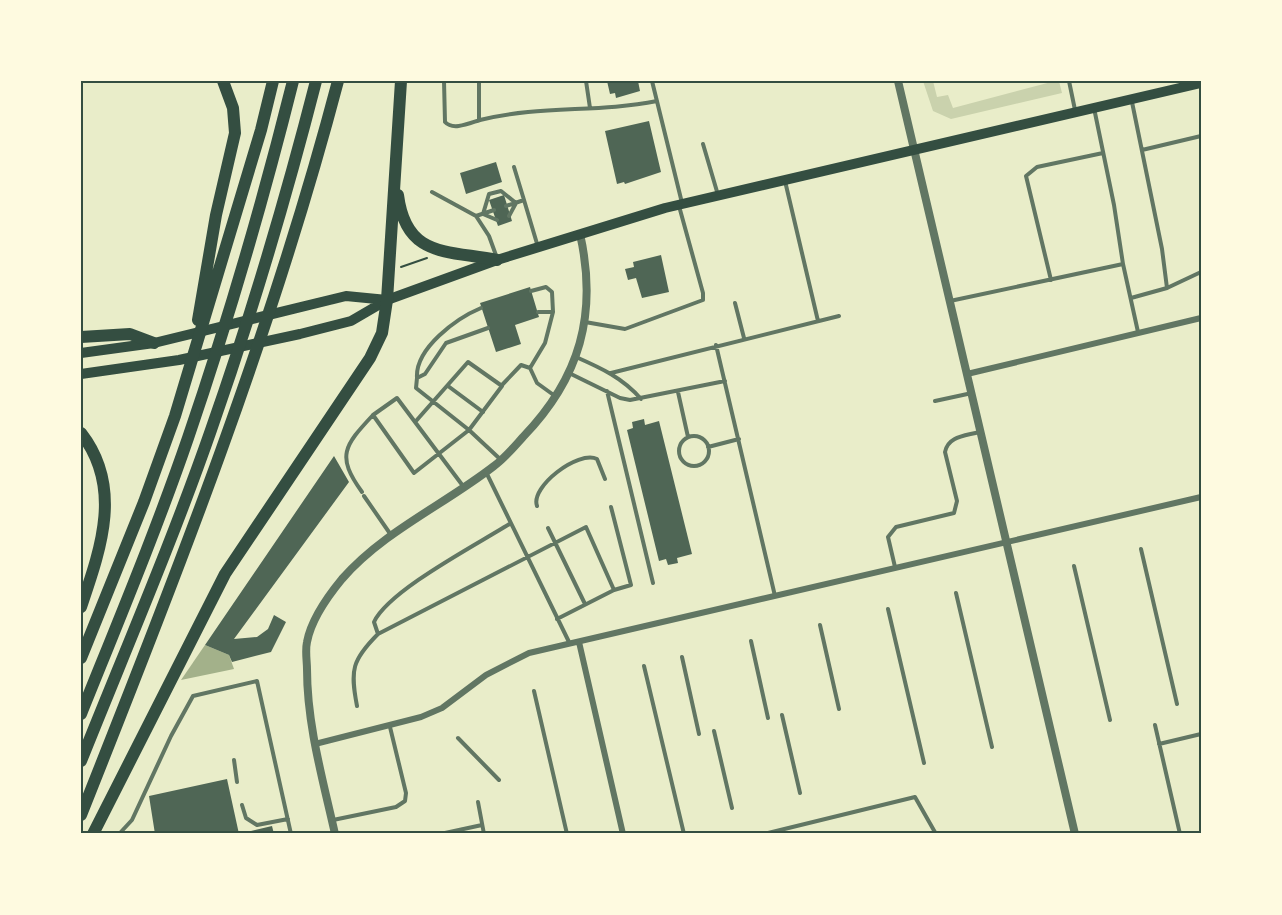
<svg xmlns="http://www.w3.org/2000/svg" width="1282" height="915" font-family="'Libre Baskerville',serif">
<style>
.green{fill:#cad2ad}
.water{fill:#a3b18a}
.building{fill:#4f6655}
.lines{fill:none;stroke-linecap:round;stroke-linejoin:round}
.path{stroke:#344e41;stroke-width:2}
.service{stroke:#617663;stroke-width:4}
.minor{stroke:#617663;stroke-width:6}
.tertiary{stroke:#617663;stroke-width:8}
.primary{stroke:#344e41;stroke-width:10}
.motorway{stroke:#344e41;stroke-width:12}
.neatline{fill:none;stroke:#344e41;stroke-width:2}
</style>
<rect width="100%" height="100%" fill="#e9edc9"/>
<!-- green -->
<path class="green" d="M923 81H933L937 97 948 95 953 108 1055 81H1059L1062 93 951 119 933 111Z"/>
<!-- water -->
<path class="water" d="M205 645 229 655 234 669 181 680Z"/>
<!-- building -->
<path class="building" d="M607 81H638L640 91 616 98 615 93 610 94Z
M649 121 661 172 625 184 624 182 617 184 605 131Z
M496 162 502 182 466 194 460 173Z
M504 195 512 221 498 226 489 200Z
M661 255 669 292 642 298 636 278 628 280 625 269 634 267 633 262Z
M530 287 539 317 515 325 521 344 496 352 480 303Z
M644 419 645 425 659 421 692 554 677 558 678 563 668 565 666 559 659 561 627 430 633 428 632 422Z
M334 456 349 482 234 639 257 637 268 629 274 615 286 622 271 652 232 662 229 655 205 645Z
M227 779 239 834H155L149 796Z
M272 826 274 834H243V833Z"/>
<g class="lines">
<!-- path -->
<path class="path" d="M401 267 427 258"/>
<!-- service -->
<path class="service" d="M444 81 445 122C453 131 470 123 480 120 541 105 597 113 657 101
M586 81 590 108
M652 81 682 203
M1069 81 1075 110
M1094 108 1114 205 1123 264
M479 120V81
M703 144 718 195
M1142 150 1201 136
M514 167 524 200
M785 181 818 321
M432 192 476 216
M506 206 524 200 538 247
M494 210 476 216 489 236 497 258
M497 220 483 214 489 194 501 191 516 203 509 216
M1051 280 1026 176 1037 167 1103 153
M1167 288 1201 272
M531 291 546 287 552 292 553 312
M1131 298 1167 288 1162 249 1132 102
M950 301 1123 264 1138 332
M735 303 744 338
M585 322 625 329 703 300V293L679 206
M488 328 446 343 425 374 417 378 416 388 469 430 500 459
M716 345 775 596
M576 357C601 368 623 378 641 399
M530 368 545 343 553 312H538
M569 373 620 398 630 400 725 381
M611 373 839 316
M417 378C415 348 457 318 481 308
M502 385 521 365 530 368 537 383 555 396
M448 386 483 412
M607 391 653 583
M678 392 688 437
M935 401 972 393
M416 421 468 362 502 386 469 430 414 473 373 415 397 398 463 486
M679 451a15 15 0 1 1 30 0a15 15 0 1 1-30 0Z
M708 447 739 439
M486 472 570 644
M362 492C336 456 344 446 373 415
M364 496 391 535
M537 506C530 487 578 450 597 459L605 479
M548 528 585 604
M1141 549 1177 704
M1074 566 1110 720
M895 567 888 537 896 527 954 513 957 501 945 452C948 436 965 436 979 432
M956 593 992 747
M888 609 924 763
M557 619 614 590 631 585 611 507
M820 625 839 709
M378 634 374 622C389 590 478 544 511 523
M751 641 768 718
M682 657 699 734
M644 666 684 834
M534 691 567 834
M357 706C350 670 352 660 378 634L586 527 614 590
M782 715 800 793
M1155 725 1180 834
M714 731 732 808
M458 738 499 780
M1159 744 1201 734
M234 760 237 782
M478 802 484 834
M242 805 246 818 257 825 288 819
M333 820 396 807 405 801 406 793 390 727
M445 833 482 825
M119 834 132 820 171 736 193 696 257 681 291 834
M764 834 915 797 936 834"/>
<!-- minor -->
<path class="minor" d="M967 374 1201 318
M579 642 623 834
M315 744 421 717 442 708 486 675 529 653 1201 497"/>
<!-- tertiary -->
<path class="tertiary" d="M898 81 1075 834
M335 834C323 780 307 725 307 669 307 661 305 651 307 642 311 620 328 596 342 579 384 531 444 505 494 466 505 458 514 447 523 437 580 378 598 314 580 234"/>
<!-- primary -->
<path class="primary" d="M81 353 154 343 346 296 387 300
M81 374 179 360 300 334 351 321 387 300 497 260 665 208 1201 83"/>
<!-- motorway -->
<path class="motorway" d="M398 195C406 258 447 250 497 260
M198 320 216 215 235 133 233 108 223 81
M81 337 130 334 154 343
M81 433C123 487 101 548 81 607
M81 658 144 502 175 416 261 130 273 81
M81 714C118 622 156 531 188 438 228 321 263 201 293 81
M81 761C125 651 172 542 211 430 251 316 286 198 316 81
M81 815C177 574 272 332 338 81
M93 834 225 574 370 358 382 333 387 300 401 81"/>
</g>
<!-- border -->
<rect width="1282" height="915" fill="none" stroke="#fefae0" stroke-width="165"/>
<rect x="82" y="82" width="1118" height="750" class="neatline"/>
</svg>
